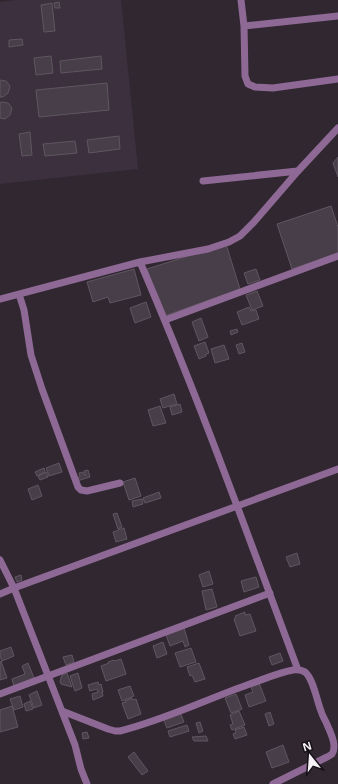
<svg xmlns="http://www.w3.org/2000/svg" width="338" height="784" font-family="'Noto Sans',sans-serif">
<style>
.built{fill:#3c2f3e}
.building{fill:#483e49;stroke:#5f5661}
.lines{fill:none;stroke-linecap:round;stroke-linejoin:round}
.minor{stroke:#8f6995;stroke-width:7}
</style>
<rect width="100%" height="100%" fill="#302731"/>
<!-- built -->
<path class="built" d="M16 0H121L138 169 0 184V2Z"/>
<!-- building -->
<path class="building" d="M59 2 60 8H55L54 3Z
M52 3 55 31 44 32 41 5Z
M22 39 23 45 9 47V40Z
M51 56 53 73 36 75 34 58Z
M101 56 102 69 61 73 60 61Z
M0 80 6 81 10 86 8 93 3 97H0Z
M107 83 109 110 39 117 36 90Z
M1 102 8 103 12 108 10 115 5 119 0 118V103Z
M30 132 32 155 22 156 19 134Z
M119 136 120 149 89 153 87 140Z
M75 141 77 153 45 156 43 144Z
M338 157V177L333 163Z
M331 206 338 227V253L292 269 277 224Z
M226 244 240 289 164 316 147 269Z
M134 269 141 295 110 303 108 297 93 302 87 282Z
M256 269 260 280 248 284 244 273Z
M257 291 263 306 252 310 246 295Z
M146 302 151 317 135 323 130 308Z
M249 307 251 311 256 310 259 319 242 325 237 312Z
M201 318 208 337 199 341 192 322Z
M237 329 238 332 231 335 230 331Z
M205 342 209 353 206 354V356L199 359 194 346Z
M242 343 245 352 239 354 236 345Z
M224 345 229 359 215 363 211 349Z
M174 394 177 404 163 408 160 399Z
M180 404 182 412 172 415 170 407Z
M160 406 166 423 153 426 148 410Z
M59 463 62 472 49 476 46 468Z
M44 468 45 472 37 476 35 472Z
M88 470 90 477 77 481 76 478 80 477 79 473 83 472 84 475H86L84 471Z
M46 472 48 477 40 480 38 476Z
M135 478 141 496 129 500 123 482Z
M38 485 42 496 32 500 28 489Z
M159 492 161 498 145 503 143 498Z
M142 499 143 504 133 507 132 501Z
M117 513 122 527 118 529 113 514Z
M124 528 127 539 116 542 113 532Z
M297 553 300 564 290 567 286 557Z
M209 571 213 584 203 587 199 575Z
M21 575 22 580 17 582 15 577Z
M256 577 259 587 244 592 241 581Z
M212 589 217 607 206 610 202 591Z
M245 612V615L250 614 256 631 240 636 234 619 236 618 235 616Z
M184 628 189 645 185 647 183 641 170 646 166 635Z
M163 642 167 654 157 658 153 646Z
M11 647 14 656 2 661 0 656V651Z
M191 648 196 662 180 667 175 653Z
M280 653 283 661 272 665 269 657Z
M72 655 74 662 66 665 63 657Z
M121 659 126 674 106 681 101 666 109 663 108 662 114 660 115 661Z
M1 661 7 678 0 680V662Z
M28 663 34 678 14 686 12 679 25 674 22 666Z
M199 663 205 679 195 682 192 675 190 676 187 667Z
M67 673 72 687 61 684 60 681 62 675Z
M78 673 82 688 75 691 70 676Z
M98 682 99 685 101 684 103 692H102L103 696 93 700 92 694 98 692 97 689 90 691 88 685Z
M259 683 266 701 249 707 245 695 253 692 251 687Z
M130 686 134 696 122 701 118 690Z
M37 691 42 705 34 708 29 695Z
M236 694 242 709 231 713 225 698Z
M20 696 23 707 14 710 10 699Z
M132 698V700L136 699 141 714 128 719 122 703 126 702 125 701Z
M30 701 33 709 26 711 24 704Z
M12 706 18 727 0 732V710Z
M239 711 245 725 232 730 230 725 233 724 230 715Z
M180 712 184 722 167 728 163 718Z
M270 712 274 724 269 726 265 714Z
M200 722 203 731 199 733 196 723Z
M187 725 189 731 170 737 168 731Z
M244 727 247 735 235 739 233 734 236 733 235 730Z
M87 732 89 738 83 739 82 733Z
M206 736 208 741H194L192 737Z
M283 745 289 762 272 768 266 752Z
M134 752 148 771 142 775 128 757Z"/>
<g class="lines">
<!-- minor -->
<path class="minor" d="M241 0 244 26 245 76 248 84 255 87 273 88 338 79
M244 26 338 16
M203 181 298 171
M140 262C198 396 247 533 298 670
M19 294 24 310 31 355 42 389 78 487 81 490 87 491 120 483
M0 299 140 262 208 249 229 242 240 236 254 222 298 171 338 128
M165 320 338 256
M0 560 14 588 75 745 81 769 87 784
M0 594 14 588 338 469
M0 694 270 593
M62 711 108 729 115 731H120C164 720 205 700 247 685 262 680 277 673 293 670 297 669 301 670 305 672 313 678 317 701 321 711 322 715 324 718 326 722 329 730 338 745 332 754 332 754 328 757 327 757L273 784"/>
</g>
<!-- north arrow -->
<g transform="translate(310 756) rotate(343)" stroke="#151116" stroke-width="3" paint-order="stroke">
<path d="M0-3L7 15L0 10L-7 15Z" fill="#f7f1f8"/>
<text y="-6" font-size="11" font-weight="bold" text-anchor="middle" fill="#f7f1f8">N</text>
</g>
</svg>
